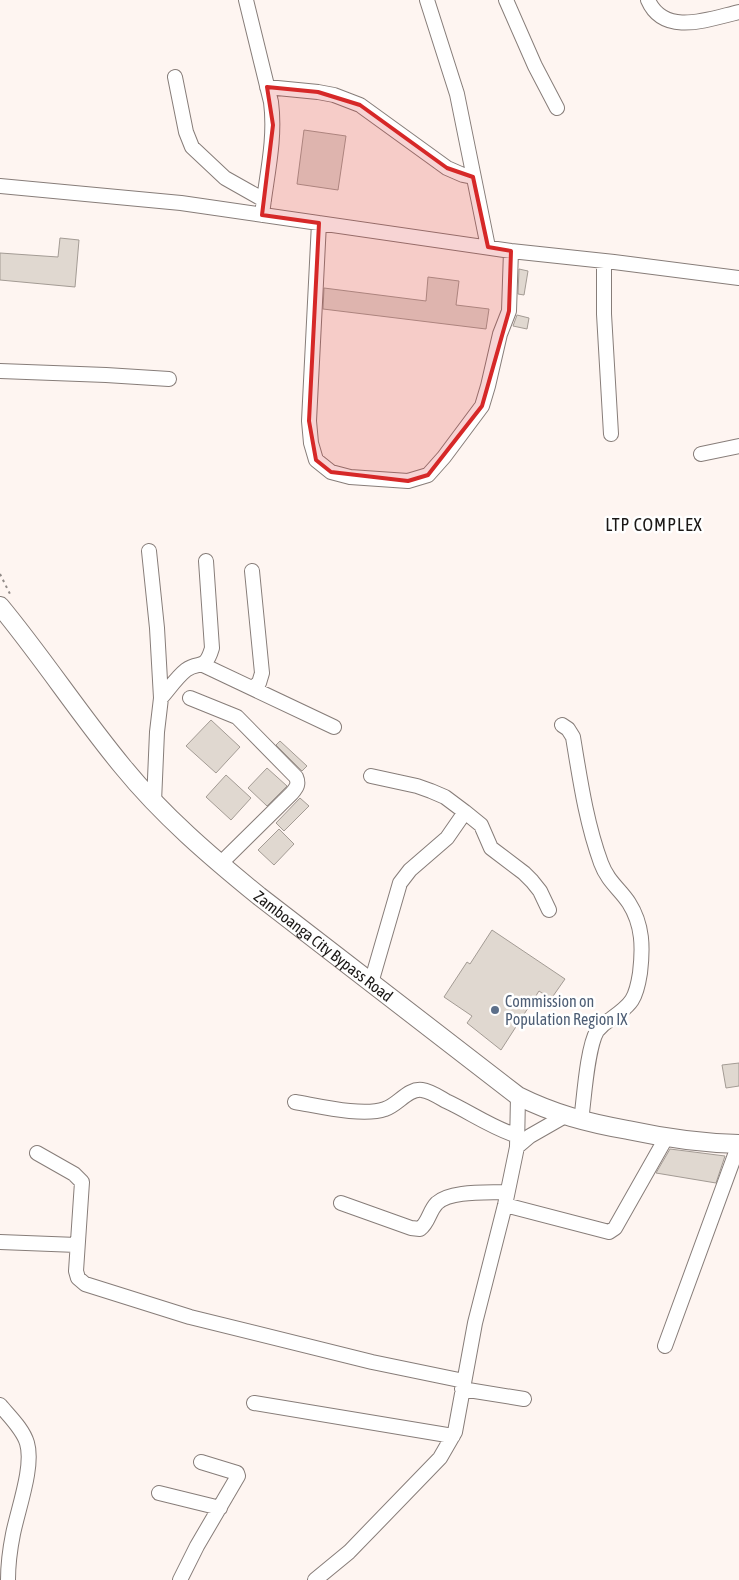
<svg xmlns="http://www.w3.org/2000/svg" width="739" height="1580" font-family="'Asap Condensed',sans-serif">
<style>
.building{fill:#e0d8d0;stroke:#a39b94}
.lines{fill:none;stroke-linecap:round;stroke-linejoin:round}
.minor-casing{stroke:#877d79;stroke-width:16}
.major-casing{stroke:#877d79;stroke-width:20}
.path{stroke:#908a87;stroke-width:2;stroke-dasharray:2.5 4;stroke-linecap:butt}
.minor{stroke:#fff;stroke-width:14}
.major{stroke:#fff;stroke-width:18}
.marked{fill:#d62828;fill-opacity:0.2;stroke:#d62828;stroke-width:4;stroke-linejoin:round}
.service-dot{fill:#5c6f8a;stroke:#fff;stroke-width:2}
.labels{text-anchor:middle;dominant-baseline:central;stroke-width:5;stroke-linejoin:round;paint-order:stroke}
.street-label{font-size:16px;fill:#1b1816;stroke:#fff}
.service-label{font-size:16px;fill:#4e5e75;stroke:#fff;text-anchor:start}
.neighbourhood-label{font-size:18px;letter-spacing:1px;fill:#1b1816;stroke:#fff}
</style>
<rect width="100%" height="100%" fill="#fef5f1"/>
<!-- building -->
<path class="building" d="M304 130 346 136 338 190 297 184Z
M60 238 79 240 75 287 0 280V253L58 257Z
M519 269 528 271 524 295 518 294Z
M428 277 459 281 456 305 489 309 486 329 323 309 324 288 426 301Z
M517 315 529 318 527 329 513 326Z
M211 720 240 747 216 773 186 746Z
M280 741 307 766 302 771 276 745Z
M267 768 287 786 267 806 248 788Z
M226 775 251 798 231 820 206 797Z
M300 798 309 806 284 831 276 823Z
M279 829 294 844 274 865 258 850Z
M492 930 565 979 551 999 539 991 501 1050 467 1023 472 1016 444 997 467 962 470 964Z
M739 1063V1086L726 1088 722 1065Z
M670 1149 725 1156 716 1183 656 1173Z"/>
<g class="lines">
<defs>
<path id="minor" d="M246 0 271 102C276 140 266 178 262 215
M427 0 457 94 488 247
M506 0 535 66 557 108
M648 0C664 37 709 19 739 12
M175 77 186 132 192 147 225 178 264 200
M267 87 318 92 334 95 360 105 447 168 463 175 473 177
M0 186 181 203 511 251 614 262 739 278
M319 223 309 421 311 443 316 460 331 472 350 477 408 481 428 475 444 457 482 406 488 386 500 334 509 311 511 251
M604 261V314L611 434
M0 371 106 375 169 379
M701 454 739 446
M149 551 157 628 161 698 157 732 154 802
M203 665 334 727
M252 688 259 683 262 673 252 571
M161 698C169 689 177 677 186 670 199 660 205 672 212 648L206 561
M190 698 237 717 296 777C299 784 297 787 292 793L220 864
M562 725 568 729 573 737C580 779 586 822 601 863 608 882 620 889 629 903 643 925 643 948 640 973 636 999 632 1004 611 1019 606 1022 601 1026 597 1031 587 1048 584 1100 581 1121
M371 776 417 786 431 791 445 797 465 812 481 825 491 848 524 873 532 881 540 891 549 910
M371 983 400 883 410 870 447 838 465 812
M295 1102C319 1106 363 1117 385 1109 398 1105 408 1088 422 1090 430 1091 439 1097 446 1101 470 1112 492 1128 518 1136
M517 1147 530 1136 565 1116
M37 1153 74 1174 82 1182 76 1271 78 1278 85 1284 190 1317 372 1362 464 1381
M341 1203 411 1228 420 1229C429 1222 429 1211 437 1203 451 1190 488 1193 507 1192
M505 1205 609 1232 615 1228 666 1138
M0 1242 77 1245
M665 1346 739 1144
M462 1389 524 1399
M254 1403 453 1436
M0 1405C9 1416 23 1429 27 1443 34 1466 18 1509 13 1534 10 1549 8 1565 8 1580
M159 1493 220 1508
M180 1580 197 1546 238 1476 237 1473 201 1462
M315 1580 349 1552 440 1458 455 1432 475 1323 505 1205 517 1147 518 1096"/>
<g id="major">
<path id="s1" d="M0 606C43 658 80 715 123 767 162 815 211 857 259 896L518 1096C554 1114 588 1123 628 1130 665 1138 701 1143 739 1144"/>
</g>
</defs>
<!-- minor casing -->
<use href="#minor" class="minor-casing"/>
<!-- major casing -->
<use href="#major" class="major-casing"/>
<!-- path -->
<path class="path" d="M0 574 10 594"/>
<!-- minor -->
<use href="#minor" class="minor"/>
<!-- major -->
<use href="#major" class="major"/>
</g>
<!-- marked area -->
<path class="marked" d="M267 87 318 92 360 105 447 168 473 177 488 247 511 251 509 311 482 406 428 475 408 481 331 472 316 460 309 421 319 223 262 215 273 125Z"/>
<!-- markers -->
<circle class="service-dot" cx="495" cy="1010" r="5"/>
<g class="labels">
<!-- street labels -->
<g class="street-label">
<text stroke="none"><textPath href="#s1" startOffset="472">Zamboanga City Bypass Road</textPath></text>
</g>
<!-- service labels -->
<g class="service-label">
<text x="505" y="1001">Commission on<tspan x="505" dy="18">Population Region IX</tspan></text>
</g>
<!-- neighbourhood labels -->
<g class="neighbourhood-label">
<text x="654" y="524">LTP COMPLEX</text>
</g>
</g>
</svg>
